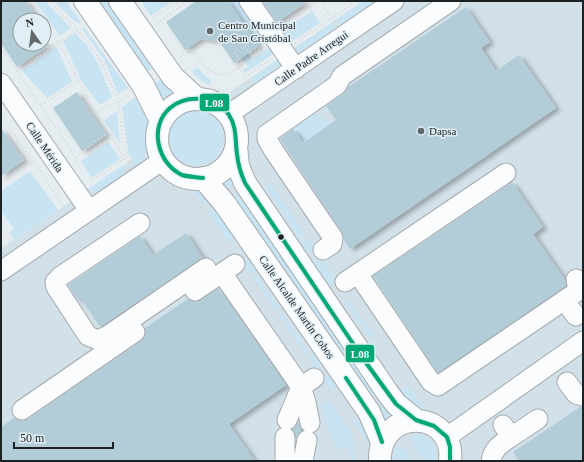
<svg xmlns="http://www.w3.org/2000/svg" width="584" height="462" font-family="'Times New Roman',serif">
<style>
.built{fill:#d2e1e9}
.green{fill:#c8e4f3}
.building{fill:#b3cdd8;filter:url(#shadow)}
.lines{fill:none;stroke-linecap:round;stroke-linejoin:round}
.minor-casing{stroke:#a4a9ac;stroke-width:21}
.major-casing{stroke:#a4a9ac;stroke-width:24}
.path{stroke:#d7d9da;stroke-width:2.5;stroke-dasharray:1 3;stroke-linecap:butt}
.minor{stroke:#fbfcfd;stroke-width:19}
.major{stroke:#fbfcfd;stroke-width:22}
.bus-1-casing{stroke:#e2eef5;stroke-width:7}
.bus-1{stroke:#00a876;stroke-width:4}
.poi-dot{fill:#63686b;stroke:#e2eef5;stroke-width:1.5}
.bus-dot{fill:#1c2123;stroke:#e2eef5;stroke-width:1.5}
.labels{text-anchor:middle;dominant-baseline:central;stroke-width:3;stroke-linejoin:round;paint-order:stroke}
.poi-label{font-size:11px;fill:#1c2123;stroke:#e2eef5;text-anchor:start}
.street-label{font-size:11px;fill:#1c2123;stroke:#e2eef5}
.line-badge{stroke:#e2eef5;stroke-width:1.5}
.badge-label{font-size:11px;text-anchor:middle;font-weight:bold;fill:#fff}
</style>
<defs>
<filter id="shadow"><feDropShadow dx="4.5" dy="2.5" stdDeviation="2" flood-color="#0004"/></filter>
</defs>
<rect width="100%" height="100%" fill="#e6edf1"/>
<!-- built -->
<path class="built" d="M363 1H583V461H1V249Z"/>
<!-- green -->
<path class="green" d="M35 1H45L71 28 60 36Z
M53 1H66L81 22 78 24Z
M96 1H109L155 67 145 73Z
M141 1H172L151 16Z
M228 1H237L265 42 259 46Z
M363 1H380L343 28 337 19Z
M312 11 320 23 286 45 278 34Z
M331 23 338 32 298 57 290 52Z
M84 27 128 88 118 94 105 61 82 29Z
M75 33C95 51 102 73 112 97L100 105 82 82 63 41Z
M57 47 72 82 47 98 22 71Z
M269 48 273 54 245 73 243 70 248 66 240 55 246 51 252 59Z
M281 57 285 65 258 87 251 78Z
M198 67 205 76 211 79 210 85 202 82 192 71Z
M162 78 178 95 163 104 153 84Z
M140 94C151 118 155 148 136 168L128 152 122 107Z
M314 110 331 124 303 143 290 125Z
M117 111 120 144 104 120Z
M169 138a27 27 0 1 1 54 0a27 27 0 1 1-54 0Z
M108 142 120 159 92 178 81 161Z
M121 166 128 176C116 183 102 197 88 189Z
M30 171 58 210 14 240 9 232 14 229 1 211V191Z
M229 171 236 183 226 190 217 179Z
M188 184 199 187 212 200 204 205Z
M271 184 305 235 300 238 266 187Z
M241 192 378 391 369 397 231 199Z
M217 208 235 233 230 244 209 213Z
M307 238 315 249 303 255 299 243Z
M320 257 337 281 329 286H323L310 268 314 262Z
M251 258 261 267 251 275 242 262Z
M257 276 279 308 275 310 253 278Z
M349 300 374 335 370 338 345 303Z
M280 311 309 353 306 355 277 313Z
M320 350C324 359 323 363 316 370L308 358Z
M332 374 336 383 331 391 322 379Z
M406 387H409L430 415H424L397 393Z
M329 400 353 436 355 461H353L347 447 337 450 320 406Z
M384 401 394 413 383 420 376 407Z
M363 416 372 438V449L353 422Z
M417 434C430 437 438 447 437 461H424L414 446 413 436Z
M397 446C405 447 409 454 414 461H394L393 453Z"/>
<!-- building -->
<path class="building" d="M1 1H26L39 20H20V44H51L17 67 1 43Z
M196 1H228L259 46 234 63 219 41 201 39 185 50 166 22Z
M262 1H308L277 22Z
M466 7 490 42 481 48 496 71 519 55 556 108 350 249 344 240 342 232 280 139 293 129 303 143 336 120 326 106 343 94 348 87Z
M77 92 106 135 82 151 53 108Z
M1 128 24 160 1 176Z
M512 182 543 227 533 234 565 280 566 286 438 373 373 276Z
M186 233 203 258 100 327 81 298 78 300 68 285 140 236 153 255Z
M219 288 286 385 229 424 255 461H1V427L14 418 22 421 28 419 141 341 145 336V328L188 299 196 302Z
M580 407H583V461H519L513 452Z
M298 421 302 430 296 439 292 429Z"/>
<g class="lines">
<defs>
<path id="minor" d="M249 1 296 69
M1 83 89 210
M229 114 394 1
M140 223 61 276 55 282 56 287 88 336 98 340 107 336 206 268
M323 250 332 244 333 238 274 151 267 139V134L337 85 342 76 451 1
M1 271 163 160
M222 273 301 387 306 402 310 423
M358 274 431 382 438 386 578 291 576 279
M345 282 506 173
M195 291 235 264
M564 300 576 316
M567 382 576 394 583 396
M22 410 135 332
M287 420 301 387 314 378
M285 437V461
M447 437 583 341
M511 437 538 419
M303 461 307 440
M491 461C493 448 501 444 511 437L503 425"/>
<path id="major" d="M85 1 143 85 161 121
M120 1 173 77 197 99
M157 139a40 40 0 1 1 80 0a40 40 0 1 1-80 0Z
M236 147 238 166 245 183 387 392 396 404 416 420
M203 178 225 204 369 412 382 442
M380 461C378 406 456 409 450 461"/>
</defs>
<!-- minor casing -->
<use href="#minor" class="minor-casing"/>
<!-- major casing -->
<use href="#major" class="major-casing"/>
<!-- path -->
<path class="path" d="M31 1 57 39 95 112 125 158 89 183
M49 1 85 38 100 60 119 102 123 144 130 164
M308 1 311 6
M320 1 336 24
M153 18 177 1
M157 23 189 1
M284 25 319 1
M295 43 357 1
M1 48 76 157V163
M180 57 192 49C206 69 214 83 239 68
M17 71 79 29
M245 77 271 59
M248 82 239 68 243 65 235 53 245 46 252 55 263 47
M211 88 224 91 240 86
M41 105 108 62
M95 112 119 102 130 95
M1 115 63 205 61 211
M253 127V122L269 111 266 107
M76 157 108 133
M255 157 312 240
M1 184 33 162
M156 184 169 183 192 194
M197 200 232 250
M132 208 165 185 192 197 229 250
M1 228 12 244
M247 272 310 363
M246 274 307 364
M350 296 410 382
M1 297 47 266
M577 371 583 367
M326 387 360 437 361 460
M324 388 357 436 358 461
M416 391 424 401 447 408 566 327
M514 414 553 388
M466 446 485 433 483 430"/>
<!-- minor -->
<use href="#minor" class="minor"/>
<!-- major -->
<use href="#major" class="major"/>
<defs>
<path id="bus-1" d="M203 178C197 177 188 177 182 175 158 164 148 127 170 108 187 94 217 96 229 115 237 127 235 141 237 154 238 164 241 174 245 183L364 360 396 404 416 420 434 426 447 437 450 447V461
M346 378 374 420 382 442"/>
</defs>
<!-- bus-1 casing -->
<use href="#bus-1" class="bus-1-casing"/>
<!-- bus-1 -->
<use href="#bus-1" class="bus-1"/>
</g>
<!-- markers -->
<g class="poi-dot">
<circle cx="210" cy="31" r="4"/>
<circle cx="421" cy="131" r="4"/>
</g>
<circle class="bus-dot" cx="281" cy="237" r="3.5"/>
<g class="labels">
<!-- poi labels -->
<g class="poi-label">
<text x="218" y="25">Centro Municipal<tspan x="218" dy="13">de San Cristóbal</tspan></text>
<text x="429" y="131">Dapsa</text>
</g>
<!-- street labels -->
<g class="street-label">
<text transform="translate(311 58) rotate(-35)">Calle Padre Arregui</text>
<text transform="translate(45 147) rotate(56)">Calle Mérida</text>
<text transform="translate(297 307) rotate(55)">Calle Alcalde Martín Cobos</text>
</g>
</g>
<g class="line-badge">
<rect x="199" y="93" width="31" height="19" rx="4" fill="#00a876"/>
<rect x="345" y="344" width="30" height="19" rx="4" fill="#00a876"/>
</g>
<g class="badge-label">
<text x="214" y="107">L08</text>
<text x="360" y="358">L08</text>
</g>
<!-- border -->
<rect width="584" height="462" fill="none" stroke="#1c2123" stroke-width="4"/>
<!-- north arrow -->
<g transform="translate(32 32) rotate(346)"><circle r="19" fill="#e2eef5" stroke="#939ca1"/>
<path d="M0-3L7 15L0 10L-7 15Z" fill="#63686b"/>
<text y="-6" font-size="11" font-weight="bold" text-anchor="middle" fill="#1c2123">N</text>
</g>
<!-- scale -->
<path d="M14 442v6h99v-6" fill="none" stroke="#1c2123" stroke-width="2"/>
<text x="20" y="442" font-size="12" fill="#1c2123" stroke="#e2eef5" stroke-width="3" paint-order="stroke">50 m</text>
</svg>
